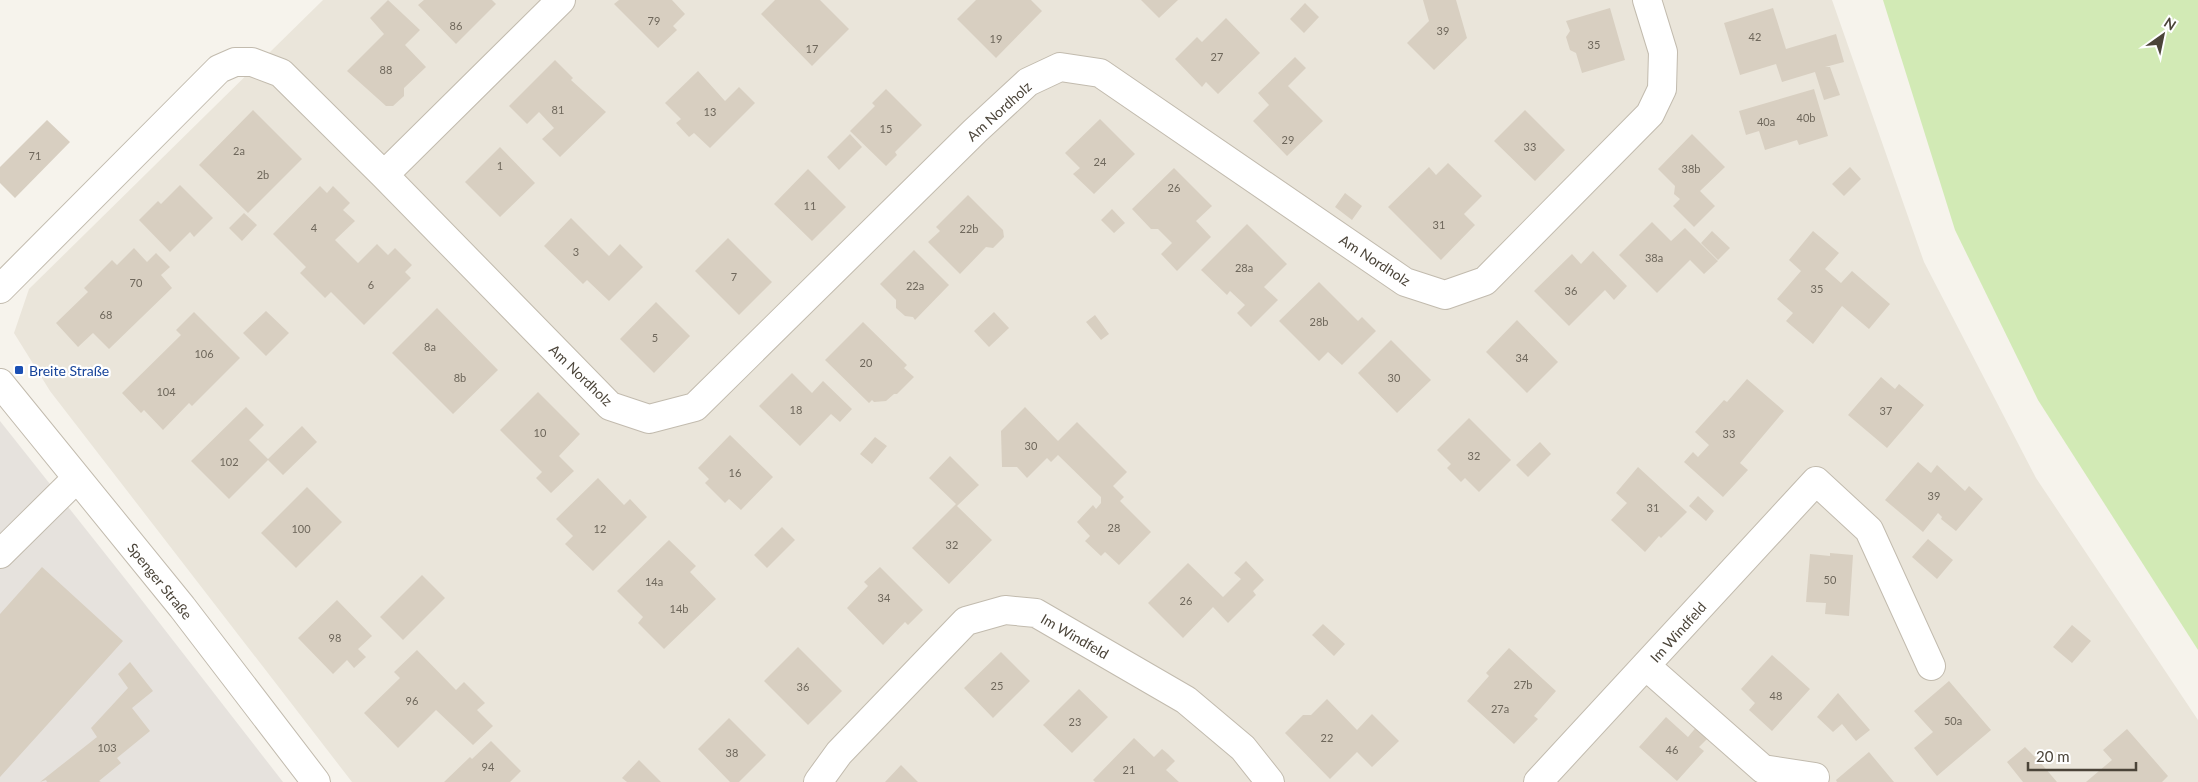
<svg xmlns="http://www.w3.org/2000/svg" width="2198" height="782" font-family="Lato,sans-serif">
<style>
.residential{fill:#eae5da}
.industrial{fill:#e6e2dd}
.green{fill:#d2eab5}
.building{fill:#d8cfc1}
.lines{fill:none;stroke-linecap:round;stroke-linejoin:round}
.minor-casing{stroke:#c2bbae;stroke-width:30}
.minor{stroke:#fff;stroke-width:28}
.transit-dot{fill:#1a4fb4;stroke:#fff;stroke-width:2}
.labels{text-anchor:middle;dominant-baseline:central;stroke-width:4.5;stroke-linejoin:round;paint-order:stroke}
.number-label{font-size:11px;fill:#6e675b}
.street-label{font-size:14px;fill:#4b4439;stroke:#fff}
.transit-label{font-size:14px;fill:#164399;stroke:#fff;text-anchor:start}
</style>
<rect width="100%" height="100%" fill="#f6f3ec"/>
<!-- residential -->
<path class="residential" d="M323 0H1832L1924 262 2036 478 2198 720V782H352L50 391 14 333 29 289Z"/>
<!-- industrial -->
<path class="industrial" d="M0 421 130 585 283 782H0Z"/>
<!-- green -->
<path class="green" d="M1883 0H2198V650L2038 400 1955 230Z"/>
<!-- building -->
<path class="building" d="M388 0 420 30 405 45 426 67 404 88V96L393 106H386L347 71 384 34 370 18Z
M424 0H492L496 4 456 44 418 5Z
M619 0H672L685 14 673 26 677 30 658 48 614 4Z
M775 0H820L849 29 812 66 761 14Z
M976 0H1031L1042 11 996 58 957 19Z
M1141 0H1178L1159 18Z
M1423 0H1456L1467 38 1434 70 1407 43 1429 21Z
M1305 3 1319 17 1304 33 1290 19Z
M1610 8 1625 60 1582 73 1576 53 1570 50 1566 37 1570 31 1566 21Z
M1773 8 1786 49 1836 34 1844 62 1825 67H1830L1840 95 1824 100 1815 72 1782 82 1776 64 1740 75 1724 23Z
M1226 18 1260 53 1218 94 1206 82 1202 87 1175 59 1197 37 1202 42Z
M1295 57 1306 68 1288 86 1323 121 1287 156 1253 121 1269 105 1258 93Z
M555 60 573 78 571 80 606 112 560 157 542 139 554 128 539 112 527 124 509 106Z
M698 71 725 101 739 87 755 103 710 148 694 133 689 137 676 123 681 119 665 103Z
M886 89 922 125 895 152 897 155 886 166 850 131 875 106 872 103Z
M1814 89 1828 136 1799 145 1797 140 1765 150 1759 131 1746 135 1739 111Z
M253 110 302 159 248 213 199 165Z
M1525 110 1565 150 1535 181 1494 141Z
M1100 119 1135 154 1094 194 1073 174 1080 168 1065 153Z
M47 120 70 142 15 198 0 183V167Z
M850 134 862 147 839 170 827 157Z
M1692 134 1725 167 1700 191 1715 206 1694 227 1673 206 1680 199 1674 194 1675 186 1658 169Z
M500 147 535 183 500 217 465 182Z
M1448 163 1482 196 1464 214 1475 225 1441 260 1388 207 1429 167 1436 175Z
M1850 167 1861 179 1844 196 1832 184Z
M1174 168 1212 206 1196 221 1211 237 1177 271 1161 254 1172 243 1158 229H1151L1132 209Z
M808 169 846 207 812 241 774 204Z
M180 185 213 218 194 237 190 232 170 252 139 220 158 201 161 204Z
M320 186 327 193 333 186 350 203 343 210 355 221 335 240 358 263 377 244 388 255 395 248 412 265 405 272 411 278 364 325 331 292 325 298 300 273 306 267 273 234Z
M1345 193 1362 206 1352 220 1335 207Z
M968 195 1003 230 1004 237 993 248 986 247 960 274 928 242 940 231 936 227Z
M1112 209 1125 223 1114 233 1101 220Z
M244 213 257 225 242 241 229 228Z
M571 218 609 256 620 244 643 267 609 301 587 280 583 284 544 246Z
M1652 222 1671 241 1685 228 1718 261 1704 274 1690 260 1657 293 1619 255Z
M1247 224 1287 264 1264 287 1278 300 1251 327 1237 313 1245 305 1230 291 1227 295 1201 270Z
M1712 231 1730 248 1718 260 1701 243Z
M1813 231 1839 253 1825 269 1841 283 1852 271 1890 304 1869 329 1842 306 1813 344 1786 321 1793 313 1777 299 1801 271 1789 260Z
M728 238 772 282 739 315 695 271Z
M134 248 147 262 156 253 170 267 161 275 172 288 109 349 93 333 78 347 56 323 88 292 84 288 112 260 117 265Z
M914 250 949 285 915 320 913 317 905 316 896 308V300L880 284Z
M1593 251 1627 286 1614 300 1605 290 1569 326 1534 291 1572 254 1581 264Z
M1319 282 1358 321 1362 317 1376 331 1342 365 1328 352 1319 361 1279 321Z
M656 302 690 336 654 373 620 339Z
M437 308 498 370 453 414 392 353Z
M266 311 289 333 266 356 243 333Z
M194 312 240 358 192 406 189 403 163 430 144 410 141 413 122 393 181 335 176 330Z
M994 312 1009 328 989 347 974 331Z
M1095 315 1109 334 1101 340 1086 322Z
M1517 320 1558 362 1527 393 1486 352Z
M863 322 907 365 904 368 914 377 897 394H894L886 401 874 402 872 400 869 403 825 360Z
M1391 340 1431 380 1397 413 1358 373Z
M792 373 812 393 823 381 852 409 840 422 831 414 800 446 759 406Z
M1881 377 1895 389 1899 384 1924 405 1887 448 1848 415Z
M1747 379 1784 411 1740 463 1748 470 1723 497 1684 462 1693 452 1698 457 1709 445 1695 432 1724 400 1727 402Z
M538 392 580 434 559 456 574 471 551 493 536 478 542 472 500 430Z
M246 407 264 425 249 440 268 459 302 426 317 442 283 475 268 460 229 499 191 461Z
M1025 407 1058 441 1077 422 1127 472 1113 486 1124 497 1120 501 1151 532 1119 565 1105 552 1101 556 1085 541 1090 536 1077 522 1093 505 1096 509 1101 503V497L1058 455 1051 462 1047 458 1027 478 1017 467H1002L1001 431Z
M1469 418 1511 460 1479 492 1465 478 1461 482 1447 468 1451 464 1437 450Z
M730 435 773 477 741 510 729 499 725 503 705 483 709 479 698 468Z
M875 437 887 446 872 464 860 454Z
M1540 442 1551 454 1528 477 1516 465Z
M950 456 979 485 957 506 992 540 949 584 912 548 956 504 929 478Z
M1918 462 1931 473 1937 465 1965 491 1969 486 1983 499 1956 531 1941 519 1942 517 1938 513 1923 532 1885 500Z
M1638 467 1687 512 1661 538 1659 536 1645 552 1611 520 1627 503 1616 493Z
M598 478 624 505 630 499 647 517 593 571 565 544 573 536 556 519Z
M307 487 342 522 296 568 261 533Z
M1698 496 1714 511 1706 521 1689 506Z
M782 527 795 540 767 568 754 555Z
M1928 539 1953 560 1937 579 1912 557Z
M669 540 696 566 690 572 716 599 664 649 638 623 643 617 617 591Z
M1830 553 1853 555 1849 616 1825 614 1826 603 1806 602 1810 554 1830 556Z
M1246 561 1264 580 1253 591 1256 595 1228 623 1213 607 1183 638 1148 603 1188 563 1223 597 1241 579 1234 573Z
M42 567 123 641 0 777V614Z
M880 567 923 610 908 625 905 622 883 645 847 608 868 586 864 582Z
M422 575 445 598 403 640 380 617Z
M337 600 372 636 358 649 366 657 354 668 347 660 333 674 298 638Z
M1323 624 1345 644 1334 656 1312 635Z
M2072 625 2091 641 2072 663 2053 647Z
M798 647 842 691 808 725 764 681Z
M1509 648 1556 691 1534 716 1538 719 1514 744 1467 701 1489 676 1486 673Z
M417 650 456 690 464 682 485 703 477 710 493 726 473 745 436 710 398 748 364 713 400 678 394 672Z
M1001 652 1030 681 993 718 964 688Z
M1772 655 1810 689 1772 731 1749 710 1755 703 1741 689Z
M130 662 153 691 132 708 150 731 117 758 121 763 99 781 101 782H47L46 780 40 782 97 737 91 728 128 688 118 674Z
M1949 681 1991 730 1937 776 1914 748 1933 732 1914 711Z
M1079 689 1108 717 1072 753 1043 725Z
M1838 693 1870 730 1856 741 1842 724 1833 732 1817 717Z
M1327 699 1357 730 1372 714 1399 741 1372 767 1357 752 1330 779 1285 733 1303 715H1311Z
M1666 717 1688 737 1698 725 1710 736 1699 747 1704 751 1677 781 1639 747Z
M729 718 766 755 739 782H730L698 749Z
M2127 729 2168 776 2162 782H2086L2112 760 2103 750Z
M1134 738 1154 757 1162 749 1168 754 1175 761 1166 770 1179 782H1095L1093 780Z
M491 741 521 771 510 782H444L470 757 472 759Z
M2025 747 2039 761 2057 782H2023L2007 762Z
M1869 752 1894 782H1837L1836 780Z
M639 760 661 782H627L622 778Z
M901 765 918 782H885Z"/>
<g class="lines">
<defs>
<path id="minor" d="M384 175 561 0
M0 289 219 69 235 62H252L281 73 384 175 610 406 649 419 695 407 975 131 1028 82 1060 67 1100 73 1405 282 1445 295 1485 281 1650 114 1662 89 1663 52 1647 0
M0 383 182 607 316 782
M0 554 77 478
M1646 666 1763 769 1815 777
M818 782 839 753 966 621 1005 610 1036 613 1186 700 1243 748 1270 782
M1538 782 1816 481 1869 530 1931 666"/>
</defs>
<!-- minor casing -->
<use href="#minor" class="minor-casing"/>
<!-- minor -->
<use href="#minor" class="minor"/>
</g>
<!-- markers -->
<rect class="transit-dot" x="14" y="365" width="10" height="10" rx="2.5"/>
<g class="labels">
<!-- number labels -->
<g class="number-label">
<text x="654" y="20">79</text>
<text x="456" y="25">86</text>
<text x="1443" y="30">39</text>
<text x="1755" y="36">42</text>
<text x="996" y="38">19</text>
<text x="1594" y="44">35</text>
<text x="812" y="48">17</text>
<text x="1217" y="56">27</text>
<text x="386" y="69">88</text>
<text x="558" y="109">81</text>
<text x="710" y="111">13</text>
<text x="1806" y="117">40b</text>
<text x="1766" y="121">40a</text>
<text x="886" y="128">15</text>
<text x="1288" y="139">29</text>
<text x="1530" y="146">33</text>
<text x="239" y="150">2a</text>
<text x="35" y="155">71</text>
<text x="1100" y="161">24</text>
<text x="500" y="165">1</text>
<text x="1691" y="168">38b</text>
<text x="263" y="174">2b</text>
<text x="1174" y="187">26</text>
<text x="810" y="205">11</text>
<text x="1439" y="224">31</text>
<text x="314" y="227">4</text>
<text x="969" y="228">22b</text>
<text x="576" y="251">3</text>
<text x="1654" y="257">38a</text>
<text x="1244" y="267">28a</text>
<text x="734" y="276">7</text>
<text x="136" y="282">70</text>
<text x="371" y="284">6</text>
<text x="915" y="285">22a</text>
<text x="1817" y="288">35</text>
<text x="1571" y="290">36</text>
<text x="106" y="314">68</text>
<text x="1319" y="321">28b</text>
<text x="655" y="337">5</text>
<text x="430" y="346">8a</text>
<text x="204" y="353">106</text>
<text x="1522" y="357">34</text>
<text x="866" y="362">20</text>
<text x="460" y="377">8b</text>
<text x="1394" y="377">30</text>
<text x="166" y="391">104</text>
<text x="796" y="409">18</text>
<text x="1886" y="410">37</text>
<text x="540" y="432">10</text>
<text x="1729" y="433">33</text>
<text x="1031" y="445">30</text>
<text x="1474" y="455">32</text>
<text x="229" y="461">102</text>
<text x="735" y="472">16</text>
<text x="1934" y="495">39</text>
<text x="1653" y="507">31</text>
<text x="1114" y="527">28</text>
<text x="301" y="528">100</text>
<text x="600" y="528">12</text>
<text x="952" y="544">32</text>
<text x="1830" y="579">50</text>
<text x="654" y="581">14a</text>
<text x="884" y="597">34</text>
<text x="1186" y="600">26</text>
<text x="679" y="608">14b</text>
<text x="335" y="637">98</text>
<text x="1523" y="684">27b</text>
<text x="997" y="685">25</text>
<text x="803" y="686">36</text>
<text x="1776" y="695">48</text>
<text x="412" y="700">96</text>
<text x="1500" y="708">27a</text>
<text x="1953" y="720">50a</text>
<text x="1075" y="721">23</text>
<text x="1327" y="737">22</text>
<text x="107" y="747">103</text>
<text x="1672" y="749">46</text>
<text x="732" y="752">38</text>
<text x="488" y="766">94</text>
<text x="1129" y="769">21</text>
</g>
<!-- street labels -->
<g class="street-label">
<text transform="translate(999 111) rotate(-42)">Am Nordholz</text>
<text transform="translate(1375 260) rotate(33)">Am Nordholz</text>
<text transform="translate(581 375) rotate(44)">Am Nordholz</text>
<text transform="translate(160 581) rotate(51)">Spenger Straße</text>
<text transform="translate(1678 632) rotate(-48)">Im Windfeld</text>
<text transform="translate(1075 636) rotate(30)">Im Windfeld</text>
</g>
<!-- transit labels -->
<g class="transit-label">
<text x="29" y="370">Breite Straße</text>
</g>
</g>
<!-- north arrow -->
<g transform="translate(2163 35) rotate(33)" stroke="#ffffff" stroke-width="4" paint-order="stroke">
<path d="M0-4L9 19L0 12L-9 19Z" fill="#4b4439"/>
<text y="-8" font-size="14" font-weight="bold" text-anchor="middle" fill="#4b4439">N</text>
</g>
<!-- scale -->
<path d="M2028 762v8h108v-8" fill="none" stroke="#4b4439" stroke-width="2.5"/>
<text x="2036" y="762" font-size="15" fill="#4b4439" stroke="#ffffff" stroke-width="4" paint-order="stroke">20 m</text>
</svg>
